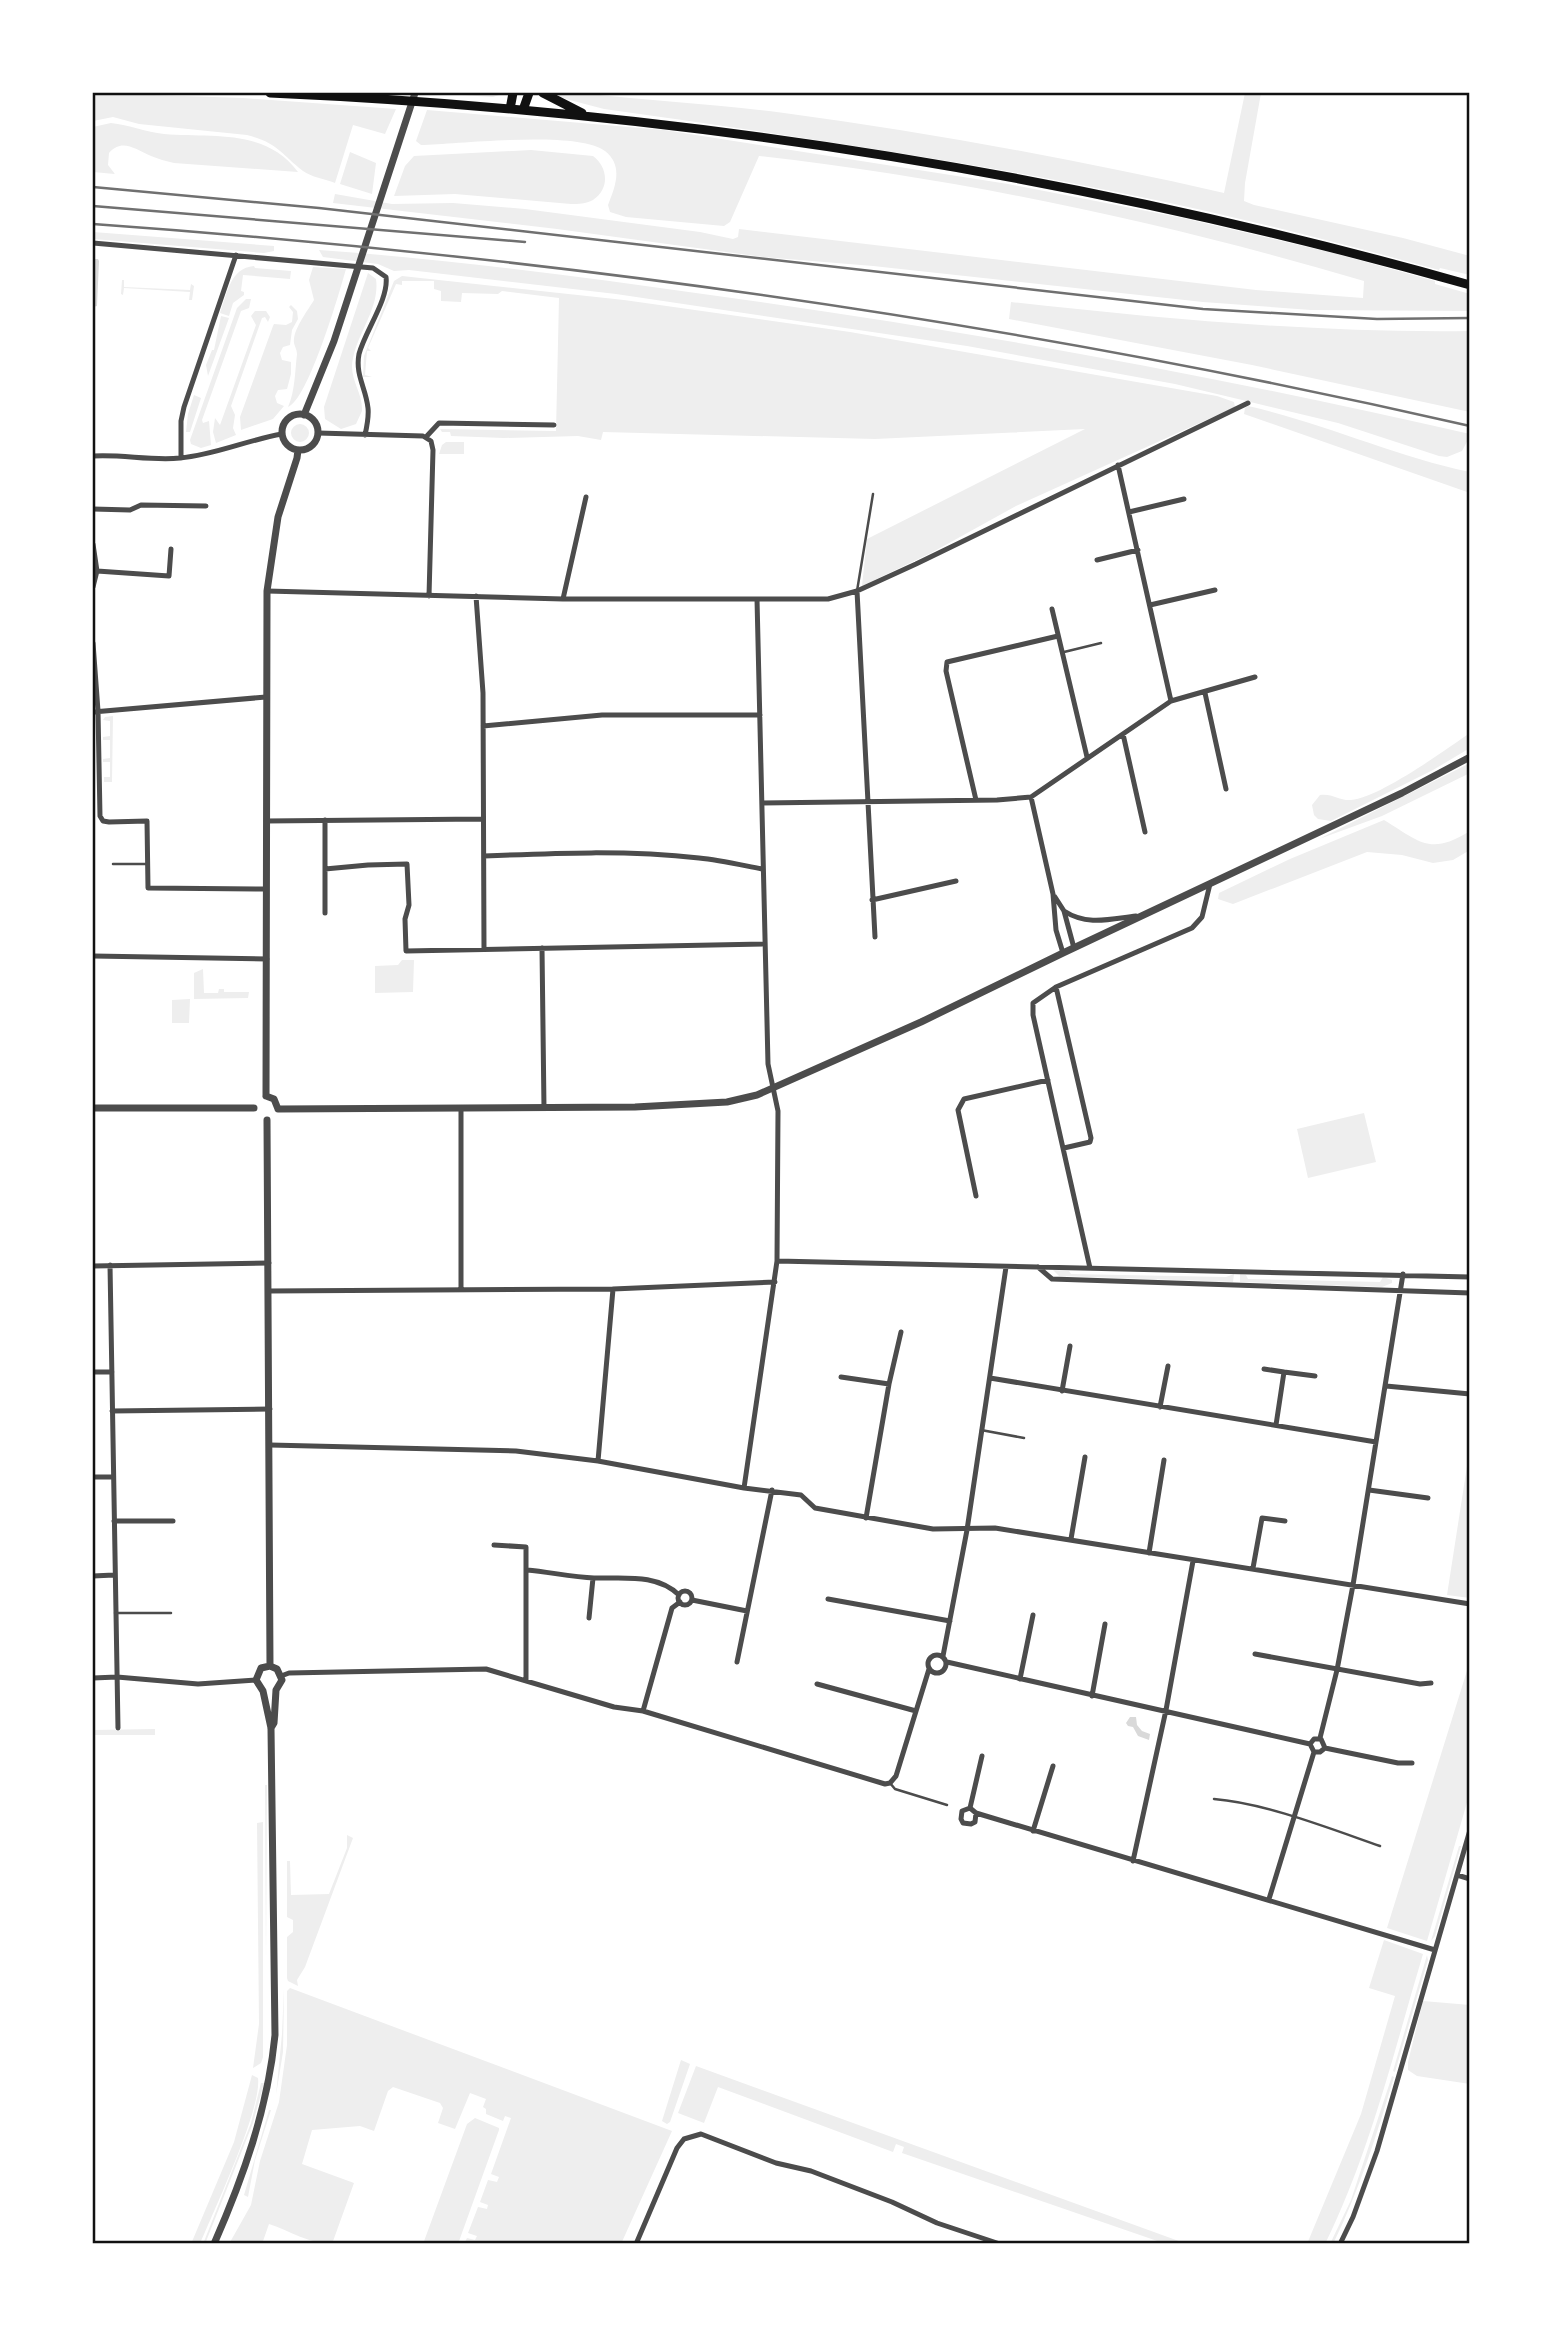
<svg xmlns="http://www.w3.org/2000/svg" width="1563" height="2337" font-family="Lora,serif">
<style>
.green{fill:#eee}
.water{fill:#d9d9d9}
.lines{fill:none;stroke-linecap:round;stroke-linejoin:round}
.service{stroke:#4c4c4c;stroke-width:2.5}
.minor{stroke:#4c4c4c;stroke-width:5}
.tertiary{stroke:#4c4c4c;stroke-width:7}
.primary{stroke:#111;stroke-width:9}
.rail{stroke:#707070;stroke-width:2.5}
.neatline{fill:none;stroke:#111;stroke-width:2.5}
</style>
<rect width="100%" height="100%" fill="#fff"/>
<!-- green -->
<path class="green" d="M93 93 243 98 396 109 385 134 353 125 335 183C325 179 311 177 303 171 280 153 278 143 247 135L139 124 113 117 93 121Z
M430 93H505L493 97Z
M551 93H582C649 101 717 104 784 113 932 133 1079 160 1224 193L1245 93H1261L1245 183 1244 201 1254 205 1403 238 1470 256V275L1440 268 1439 270C1337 242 1235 216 1131 195 957 159 781 134 604 109L566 99Z
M427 110 664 130 1008 184 1183 218 1333 253 1435 281V284L1470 294V311L1311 310 1203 302 873 266 763 257 557 229 333 203 335 194 392 204 453 203 525 209 700 232 733 239 738 237 739 229 1256 290 1363 298 1364 281C1168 223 963 179 759 156L730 222 724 226 626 217 610 212 608 205C615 187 624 166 605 151 578 130 459 144 421 145L416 141Z
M111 123C129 125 146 132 164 134 212 138 266 128 298 172L174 163C166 161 158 159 151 156 135 149 122 138 109 153L108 165 115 174 93 172V127Z
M531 150 593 156C608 167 610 189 593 200 586 204 578 204 571 204L455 194 394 196 405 166 414 156Z
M350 152 376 163 372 194 340 184Z
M93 232 274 246V251L264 253 93 239Z
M319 250C447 259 576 276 703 294 961 329 1217 376 1470 434V436L1462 451 1447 457 1439 456 1338 423 1238 399 1175 384 967 346 616 294 409 270 394 271 378 264 323 257Z
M254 266 255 268 291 271 290 279 243 275 241 291 244 292V295L233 303 229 316 220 313C227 294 230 268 254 266Z
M313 267 346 269C339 294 308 400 288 407 295 392 295 371 297 354 297 348 293 345 294 339 295 327 308 310 314 300L309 280Z
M368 273 376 279C380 307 358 332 353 358 348 378 363 392 362 411L356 424 341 429 325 419 324 407Z
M402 276 624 300 850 332 1217 396 1234 402 1235 407 1016 506 931 553 862 586 867 539 1085 429 875 439 603 432 601 440 578 436 504 438 451 436 450 432H442L440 429 556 431 559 298 502 291 498 294 462 293 461 302 441 301V291L434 289V281H402V285L396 284 368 348 371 351H367L365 375 372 377H363L364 356 394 281Z
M122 280H124V287L190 290 191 284 194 286 192 300H189L190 292 124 288 123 295 121 294Z
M246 299H251L249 308 241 311 202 420 203 423 209 421 211 445 201 448 191 444 190 440 237 308Z
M1011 302C1164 319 1317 333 1470 331V412L1252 365 1009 319Z
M291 305 297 311 298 319 292 330 290 345 283 347 280 353 282 360 291 362V374L287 389 278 390 275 396 277 403 284 406 273 419 241 430 240 417 273 326 274 324 286 325 292 322 293 312 289 307Z
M255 311H266L270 317 268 322 265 317 262 318 231 406 235 415 233 428 236 435 216 443 213 432 215 418 220 425 256 325 251 316Z
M221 316 229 318 208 376 206 365 212 350H214Z
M194 395 201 398 190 432H186L188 414Z
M1248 406C1324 423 1394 456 1470 472V493L1244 414 1245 408Z
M291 433a9 9 0 1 1 18 0a9 9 0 1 1-18 0Z
M446 442H464V454H439L442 445Z
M113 716 112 782H104V777H110V762H103V759L110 758V740H103V737L110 736V721L103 720 105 717Z
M1470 733V748L1433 770 1331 821 1318 819 1314 815 1312 805 1320 795C1332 793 1340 801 1351 800 1379 798 1445 750 1470 733Z
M1470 763V773L1382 816 1319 839Z
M1384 820C1420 842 1430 856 1470 831V850L1453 860 1433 863 1402 855 1367 852 1233 904 1218 899 1219 893 1290 859Z
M402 960H414L413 992 375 993V966L398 965Z
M203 969 204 993H218L219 989H224V992H249L248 998 194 999V973Z
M190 999 189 1023H172V1000Z
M1364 1113 1376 1162 1308 1178 1297 1129Z
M1053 1270 1069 1271 1071 1274 1226 1277 1234 1274 1233 1282 1059 1276Z
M1240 1274 1246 1275 1248 1279 1380 1282 1383 1277 1392 1280V1283L1382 1287 1240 1282Z
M1470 1447V1598L1447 1595Z
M1470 1661V1792L1427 1941 1387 1928Z
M155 1729V1735H93V1730Z
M265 1785H267L266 1965Z
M263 1822V2057L261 2063 253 2068 259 2024 257 1823Z
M347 1835 353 1838 305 1967 297 1980 298 1986 288 1981 287 1978V1937L293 1932V1920L287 1917V1861H290L291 1895 329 1894 347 1848Z
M1459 1846H1461L1435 1936 1431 1941Z
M1384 1940 1423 1954C1394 2051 1370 2153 1325 2244H1307L1361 2114 1395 1996 1369 1988Z
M1427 1955 1428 1960 1395 2072 1393 2071Z
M284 1988 283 2052 276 2095 282 2034Z
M290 1988 672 2131 621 2244H464L467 2238 475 2240 477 2236 468 2233 478 2207 487 2209 488 2205 480 2202 488 2180 497 2182 499 2177 491 2174 511 2118 505 2116 503 2121 486 2114V2109L483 2107 486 2099 470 2093 455 2129 438 2123 443 2108 440 2103 393 2087 388 2091 374 2131 360 2126 312 2130 302 2164 354 2183 332 2244C310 2244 290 2231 269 2224L262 2244H229L251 2205 260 2161 279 2102 287 2045V1991Z
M1423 2001 1470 2005V2084L1417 2076 1408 2070V2062Z
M681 2060 690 2064 670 2122 667 2124 662 2121Z
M696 2066 1187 2244H1166L902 2153 904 2147 896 2144 893 2152 718 2087 704 2123 678 2113Z
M252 2075 258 2078C262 2109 214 2210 200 2244H191L234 2142Z
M1392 2076 1394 2077C1377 2134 1359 2191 1333 2244H1330L1351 2200Z
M261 2083H264L253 2123 205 2244H203L251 2123Z
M269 2110H271L255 2160 248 2197 244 2195Z
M475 2118 499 2128V2130L458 2244H423L467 2124Z"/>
<!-- water -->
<path class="water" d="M93 259H98L99 261 97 306 93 307Z
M1130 1717H1136L1137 1725 1142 1731 1150 1734 1149 1740 1138 1736 1133 1727 1128 1726 1126 1723Z"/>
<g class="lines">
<!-- service -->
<path class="service" d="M857 591 873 494
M1064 652 1101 643
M113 864H148
M981 1430 1024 1438
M115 1613H171
M890 1783 895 1789 947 1805
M1214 1799C1265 1803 1331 1829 1380 1846"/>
<!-- minor -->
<path class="minor" d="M93 243 373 268 386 277C389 299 365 331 359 354 355 375 366 388 368 408 369 417 367 426 365 435
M318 433 423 436 431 441 433 450 429 596
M426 437 439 423 554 425
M93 456C122 454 151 461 180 458 215 455 247 440 282 434
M181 458V421L184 407 236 255
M1118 465 1171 701
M93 509 130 510 141 505 206 506
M1129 512 1184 499
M93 544 97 571 93 587
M1097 560 1138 550
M97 571 169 576 171 549
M267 591 563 599H828L857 591 916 564 1248 403
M857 591 875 937
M476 596 483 693 484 948
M563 599 586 497
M1150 605 1215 590
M1052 609 1087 757
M93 643 98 711 100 816 103 821 109 822 147 821 148 888 266 889
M1205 693 1226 789
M93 712 266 697
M483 726 602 715H760
M1123 734 1145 832
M1031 797 1053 894 1056 930 1063 953
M976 800 946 671 947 662 1058 636
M762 803 997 800 1031 797 1171 701 1255 677
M325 820V869L368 865 407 864 409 905 405 919 406 951 764 944
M266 821 483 819
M484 856C555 853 628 850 699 858 720 860 741 865 762 869
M1055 897 1064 911 1074 948
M872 900 956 881
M1064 911C1087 926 1110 919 1136 916
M325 913V869
M542 948 544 1108
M93 956 267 959
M1056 987 1091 1138 1090 1142 1064 1148
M976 1196 958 1110 964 1099 1048 1080
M777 1261 1470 1277
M110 1265 118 1728
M93 1266 269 1263
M1038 1267 1052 1279 1470 1293
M1090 1268 1033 1015V1003L1056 987 1192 928 1202 917 1210 884
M461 1290V1108
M269 1291 613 1289 775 1282
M1264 1369 1284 1372 1276 1425
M93 1372H112
M1284 1372 1315 1376
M841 1377 889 1384
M990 1378 1376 1442
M1386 1386 1470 1394
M1062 1391 1070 1346
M1160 1407 1168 1366
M112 1411 270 1409
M270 1445 516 1451 598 1461 744 1488 801 1495 815 1508 933 1529 995 1528 1470 1604
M598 1461 613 1289
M93 1477H113
M744 1488 777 1261 778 1111 768 1064 757 599
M1369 1490 1428 1498
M866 1518 889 1384 901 1332
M114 1521H173
M1071 1539 1085 1457
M494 1545 526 1547V1680
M1149 1553 1164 1460
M1253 1568 1262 1518 1285 1521
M527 1570C549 1572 572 1577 594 1578 623 1579 656 1573 679 1595
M93 1576 114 1575
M678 1598a7 7 0 1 1 14 0a7 7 0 1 1-14 0Z
M828 1599 950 1621
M692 1600 747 1611
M589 1618 593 1578
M1255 1654 1420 1684 1431 1683
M928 1664a9 9 0 1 1 18 0a9 9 0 1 1-18 0Z
M943 1656 967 1530 1006 1267
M737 1662 772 1490
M947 1662 1310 1744
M281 1676 289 1673 486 1669 614 1707 643 1711 885 1784 890 1783 896 1776 929 1669
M93 1678 117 1677 198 1684 256 1680
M1020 1679 1033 1615
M817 1684 916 1711
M1092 1696 1105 1624
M643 1711 672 1608 680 1602
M1320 1738 1337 1670 1353 1585 1403 1274
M1325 1748 1398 1763H1412
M970 1808 982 1756
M976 1813 975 1822 971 1824 963 1823 961 1819 962 1811 970 1808 976 1813 1435 1950
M1033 1831 1053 1766
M1133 1861 1166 1710 1193 1561
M1457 1875 1470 1879
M1269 1899 1314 1752 1310 1744 1314 1739H1321L1325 1748 1320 1752H1314
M636 2244 677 2148 684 2139 701 2134 776 2163 811 2171 892 2202 937 2223 1000 2244
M1340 2244 1353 2217 1377 2151 1470 1830"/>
<!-- tertiary -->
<path class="tertiary" d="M282 432a18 18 0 1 1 36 0a18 18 0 1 1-36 0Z
M304 415 334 341 415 93
M266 1096 267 591 278 517 297 458 298 450
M266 1096 274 1099 278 1109
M93 1108H254
M278 1109 635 1107 727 1102 757 1095 921 1022 1063 953 1402 793 1470 757
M267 1120 270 1666
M214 2244C243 2178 268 2108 275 2035L271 1728 263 1691 256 1680 261 1668 270 1666 277 1669 282 1680 276 1690 274 1723 271 1728"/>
<!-- primary -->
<path class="primary" d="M270 93C676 111 1079 174 1470 285
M543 93 582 113
M510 109 513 93
M523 110 529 93"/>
<!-- rail -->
<path class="rail" d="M93 187 319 208 1203 309 1377 319 1470 318
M93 206 525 242
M93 224C557 257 1017 322 1470 426"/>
</g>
<!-- border -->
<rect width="1563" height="2337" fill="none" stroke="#ffffff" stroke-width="189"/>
<rect x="94" y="94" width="1374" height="2148" class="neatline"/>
</svg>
